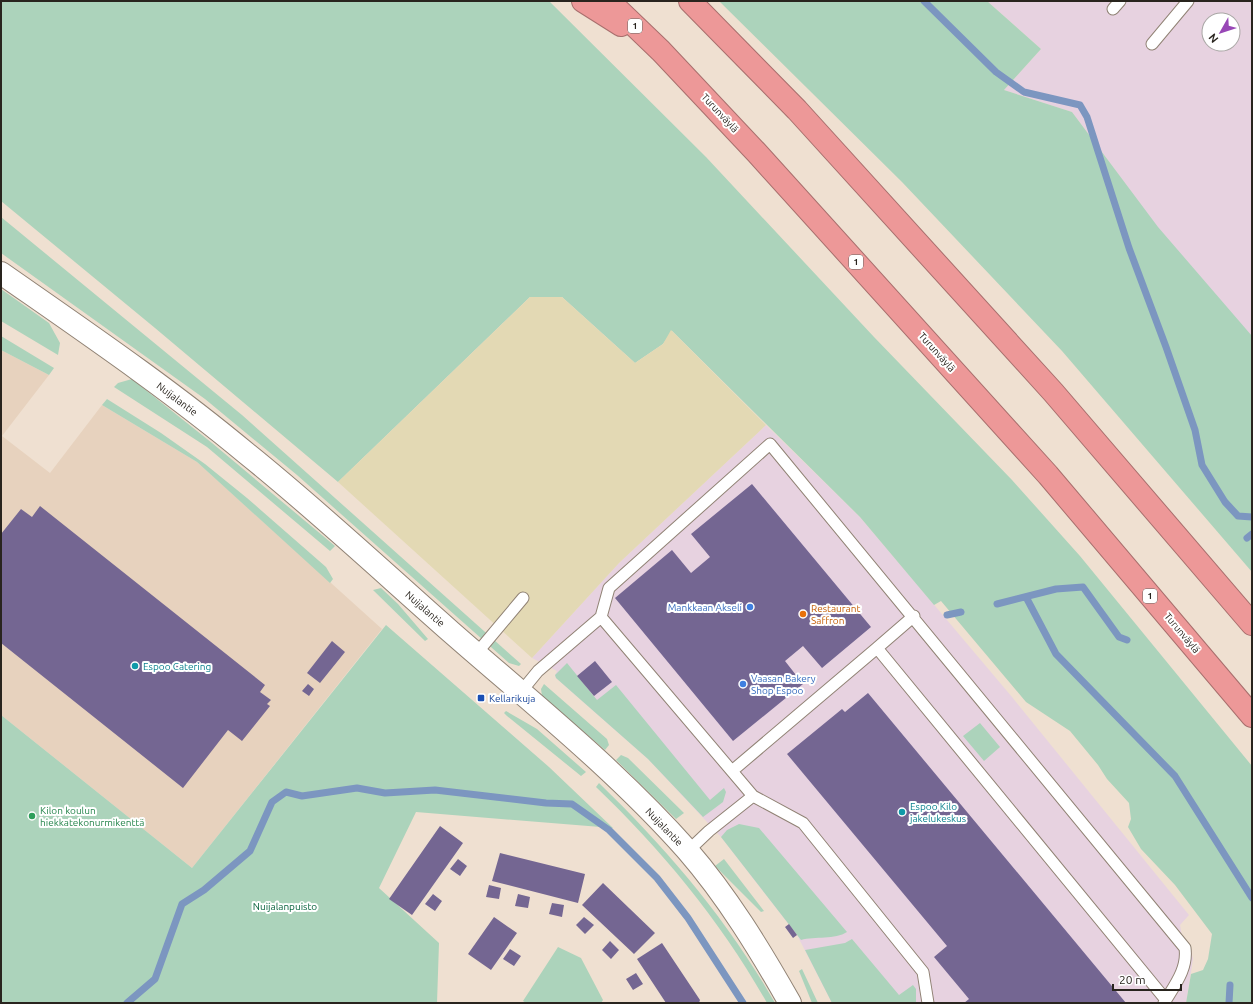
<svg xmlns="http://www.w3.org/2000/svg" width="1253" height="1004" font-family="Ubuntu,sans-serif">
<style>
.commercial{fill:#e7d2e0;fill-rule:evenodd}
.built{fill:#e7d2be}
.green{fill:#acd3bb}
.sand{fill:#e3d9b4}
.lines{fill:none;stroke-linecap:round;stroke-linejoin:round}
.stream{stroke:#7c96c0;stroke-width:7}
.building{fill:#746692}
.lane-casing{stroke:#908274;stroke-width:13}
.secondary-casing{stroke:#908274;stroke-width:24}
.highway-casing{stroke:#a86f6d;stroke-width:24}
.lane{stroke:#fff;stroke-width:11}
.secondary{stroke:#fff;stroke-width:22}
.highway{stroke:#ed9898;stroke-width:22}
.shop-dot{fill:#3f7fe0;stroke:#fff;stroke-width:1.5}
.food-dot{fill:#e8710a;stroke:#fff;stroke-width:1.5}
.culture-dot{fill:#0f9aa8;stroke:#fff;stroke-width:1.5}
.transit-dot{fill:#1a4fb4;stroke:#fff;stroke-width:1.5}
.leisure-dot{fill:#2e9e5b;stroke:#fff;stroke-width:1.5}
.labels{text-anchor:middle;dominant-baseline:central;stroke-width:4;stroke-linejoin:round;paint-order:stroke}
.shield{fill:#fff;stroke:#696662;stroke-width:1}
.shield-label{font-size:9px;font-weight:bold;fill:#29241e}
.street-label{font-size:10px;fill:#29241e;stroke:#fff}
.shop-label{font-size:10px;fill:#366cbe;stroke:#fff;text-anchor:end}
.food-label{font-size:10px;fill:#c56008;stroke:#fff;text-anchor:start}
.culture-label{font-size:10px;fill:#0d838f;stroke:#fff;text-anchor:start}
.transit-label{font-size:10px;fill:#164399;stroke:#fff;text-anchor:start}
.leisure-label{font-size:10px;fill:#27864d;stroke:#fff;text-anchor:start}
.park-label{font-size:10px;fill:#04603a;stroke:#fff}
</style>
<rect width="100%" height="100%" fill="#efe0d1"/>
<!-- commercial -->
<path class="commercial" d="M987 1H1252V375L1141 205 1072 112 1004 90 1041 49ZM1209 20H1233V44H1209Z
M766 425 860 517 1012 697 1189 915 1180 925 1182 936 1190 946 1193 959 1186 1003H832L797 935 721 837 648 759 556 678 555 675 557 671 532 658 619 563Z"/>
<!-- built -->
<path class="built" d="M1 350 49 375 2 436 50 473 102 405 197 462 382 629 192 868 1 715Z"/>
<!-- green -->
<path class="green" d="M1 1H549L706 157 874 337 1012 480 1080 556 1252 766V1003H1186L1191 974 1203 970 1208 959 1212 934 1175 885 1141 849 1128 827 1131 819 1129 803 1107 779 1098 765 1070 731 1026 702 941 601 934 605 860 517 672 331 663 344 635 363 562 297H530L338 482 155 328 1 201Z
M719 1H987L1041 49 1004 90 1072 112 1158 227 1252 336V572L1062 351 902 182Z
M1 217 242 415 521 664 519 666 509 663 297 475 205 399 1 253Z
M1 289 49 323 60 343 58 355 1 321Z
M1 336 54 368 49 375 1 350Z
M132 379 212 443 335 546 330 551 207 447 114 387 118 383Z
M107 399 161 433 205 464 247 498 326 567 333 579 330 583 197 462 102 405Z
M381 588 398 604 428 639 425 641 373 590Z
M386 625 549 767 613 828 416 812 379 888 439 943 437 1003H1V715L192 868Z
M567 663 597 700 616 685 710 800 724 788 726 792 723 802 703 817 648 759 556 678 555 675Z
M544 684 607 739 609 745 605 750 542 696 541 689Z
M506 711 537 729 586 772 581 776 507 716 504 713Z
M980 723 1000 747 984 761 963 736Z
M621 755 628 758 684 813 676 819 616 760Z
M599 783C668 850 727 919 775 1003H767C722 923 662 850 596 787Z
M739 824 759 828 847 932C835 940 815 936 801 940L721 837 727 830Z
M724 859 764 911 761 912 715 866Z
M852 939 899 995 913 985 916 989V1003H832L805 950 845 943Z
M558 947 581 958 603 1000 601 1003H526L523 1001Z
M802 969 818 1003H812L799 971Z"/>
<!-- sand -->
<path class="sand" d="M530 297H562L635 363 663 344 671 330 766 425 619 563 532 658 338 482Z"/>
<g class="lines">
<!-- stream -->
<path class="stream" d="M924 1 996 72 1024 92 1080 105 1087 117 1129 248 1166 347 1195 430 1202 465 1225 502 1238 516 1252 517
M1247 538 1252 534
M1026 597 1056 654 1175 776 1252 898
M997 604 1056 589 1083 587 1119 637 1127 640
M947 615 961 612
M127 1003 155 979 182 904 204 890 250 851 272 802 286 792 302 796 357 788 385 793 435 790 546 803 572 804 609 830 657 878 688 918 743 1003
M1229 1003 1230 985"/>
</g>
<!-- building -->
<path class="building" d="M752 484 871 627 822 668 803 646 785 661 803 684 733 741 615 598 672 550 691 573 710 557 691 534Z
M40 506 265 685 260 692 271 700 267 704 270 706 242 741 228 730 183 788 1 643V534L21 509 32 517Z
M332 641 345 652 320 683 307 673Z
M595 661 612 682 594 696 577 676Z
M308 684 314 689 309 696 302 691Z
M868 693 1126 1003H964L969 999 934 957 947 946 787 754 842 709 845 712Z
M440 826 463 843 412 915 389 899Z
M500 853 585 874 578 903 492 881Z
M458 859 467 866 460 876 450 869Z
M603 883 655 933 634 954 582 905Z
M489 885 501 888 499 899 486 897Z
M433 894 442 901 435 911 425 904Z
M518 894 530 897 528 908 515 906Z
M552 903 564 905 562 917 549 914Z
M494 917 517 933 491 970 468 954Z
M584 917 594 925 585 934 576 925Z
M789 924 797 935 793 938 785 927Z
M610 941 619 950 611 959 602 950Z
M662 943 700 1000 699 1003H666L637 959Z
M510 949 521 956 514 966 503 959Z
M636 973 643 984 633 990 626 979Z"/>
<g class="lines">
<defs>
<path id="lane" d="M1113 9 1120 1
M1152 44 1188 1
M914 616 877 648 1166 1000
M601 617 609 588 770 444 1185 948C1188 969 1174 986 1164 1003
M476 654 523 598
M520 693 538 671 601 617 753 796 803 823 923 972 928 1003
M732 771 877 648
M688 851 709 831 753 796"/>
<path id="secondary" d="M1 273C84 331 168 388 246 453 317 510 383 572 451 632 531 702 616 770 687 850 727 896 760 950 790 1003"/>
<path id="highway" d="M583 1 621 25
M609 1 661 51 757 153 1048 475 1252 716
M690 1 797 110 1053 392 1252 624"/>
</defs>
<!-- lane casing -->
<use href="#lane" class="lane-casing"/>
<!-- secondary casing -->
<use href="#secondary" class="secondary-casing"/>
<!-- highway casing -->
<use href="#highway" class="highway-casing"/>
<!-- lane -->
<use href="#lane" class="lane"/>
<!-- secondary -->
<use href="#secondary" class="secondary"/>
<!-- highway -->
<use href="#highway" class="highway"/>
</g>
<!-- markers -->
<g class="shop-dot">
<circle cx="750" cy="607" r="4"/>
<circle cx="743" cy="684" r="4"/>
</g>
<circle class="food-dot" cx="803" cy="614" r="4"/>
<g class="culture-dot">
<circle cx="135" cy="666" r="4"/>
<circle cx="902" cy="812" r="4"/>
</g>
<rect class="transit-dot" x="477" y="694" width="8" height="8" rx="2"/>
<circle class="leisure-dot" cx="32" cy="816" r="4"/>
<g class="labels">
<!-- shield labels -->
<g class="shield">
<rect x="628" y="19" width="14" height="14" rx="3"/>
<rect x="849" y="255" width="14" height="14" rx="3"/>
<rect x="1143" y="589" width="14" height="14" rx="3"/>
</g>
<g class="shield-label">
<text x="635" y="26">1</text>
<text x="856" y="262">1</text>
<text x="1150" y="596">1</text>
</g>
<!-- street labels -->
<g class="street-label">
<text transform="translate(720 113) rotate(47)">Turunväylä</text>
<text transform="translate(937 352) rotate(48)">Turunväylä</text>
<text transform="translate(177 399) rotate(37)">Nuijalantie</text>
<text transform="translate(425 609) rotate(41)">Nuijalantie</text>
<text transform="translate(1182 633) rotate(50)">Turunväylä</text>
<text transform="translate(664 827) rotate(46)">Nuijalantie</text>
</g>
<!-- shop labels -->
<g class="shop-label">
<text x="742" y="607">Mankkaan Akseli</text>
<text x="751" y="678" text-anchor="start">Vaasan Bakery<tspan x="751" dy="12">Shop Espoo</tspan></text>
</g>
<!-- food labels -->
<g class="food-label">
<text x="811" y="608">Restaurant<tspan x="811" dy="12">Saffron</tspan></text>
</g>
<!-- culture labels -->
<g class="culture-label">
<text x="143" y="666">Espoo Catering</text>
<text x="910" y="806">Espoo Kilo<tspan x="910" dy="12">jakelukeskus</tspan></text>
</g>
<!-- transit labels -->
<g class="transit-label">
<text x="489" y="698">Kellarikuja</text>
</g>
<!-- leisure labels -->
<g class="leisure-label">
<text x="40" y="810">Kilon koulun<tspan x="40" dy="12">hiekkatekonurmikenttä</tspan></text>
</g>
<!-- park labels -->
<g class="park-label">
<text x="285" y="906">Nuijalanpuisto</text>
</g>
</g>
<!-- border -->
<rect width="1253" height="1004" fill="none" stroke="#29241e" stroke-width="4"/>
<!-- north arrow -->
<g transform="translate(1221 32) rotate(231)"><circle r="19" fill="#ffffff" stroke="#a9a7a5"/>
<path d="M0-3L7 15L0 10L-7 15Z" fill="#9847b6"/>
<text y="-6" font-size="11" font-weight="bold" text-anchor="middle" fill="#29241e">N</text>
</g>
<!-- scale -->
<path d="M1113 984v6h68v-6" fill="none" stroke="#29241e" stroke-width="2"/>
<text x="1119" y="984" font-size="12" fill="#29241e" stroke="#ffffff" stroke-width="3" paint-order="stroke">20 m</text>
</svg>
